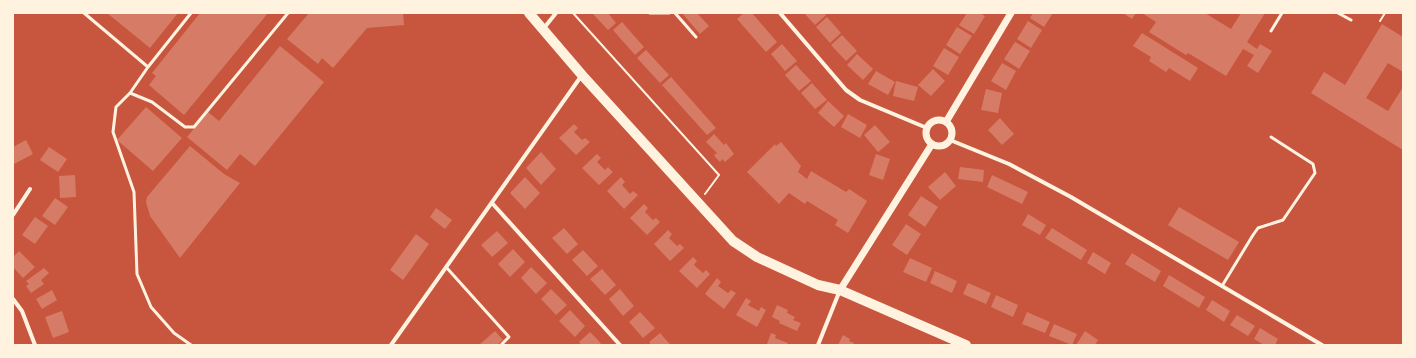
<svg xmlns="http://www.w3.org/2000/svg" width="1416" height="358" font-family="Karla,sans-serif">
<style>
.building{fill:#d67c66}
.lines{fill:none;stroke-linecap:round;stroke-linejoin:round}
.path{stroke:#fff3e0;stroke-width:2}
.service{stroke:#fff3e0;stroke-width:3}
.minor{stroke:#fff3e0;stroke-width:4}
.tertiary{stroke:#fff3e0;stroke-width:7}
.trunk{stroke:#fff3e0;stroke-width:10}
</style>
<rect width="100%" height="100%" fill="#c8553d"/>
<!-- building -->
<path class="building" d="M107 13H178L150 48Z
M200 13H268L184 115 149 85 156 76 152 73Z
M309 13H403L404 25 367 28 333 68 322 58 318 64 287 39Z
M592 13H608L616 23 608 30Z
M682 13H697L709 26 700 34Z
M744 13H752L777 42 766 52 737 19Z
M804 13H824L826 15 815 25Z
M967 13H980L985 16 974 34 959 25Z
M1033 13H1053L1044 27 1030 18Z
M1123 13H1136L1132 19Z
M1142 13H1205L1231 29 1241 13H1265L1247 42 1257 49 1260 44 1272 51 1258 73 1247 66 1254 55 1243 49 1226 76 1188 53 1186 55 1149 32 1156 22Z
M827 17 841 33 830 43 816 27Z
M1028 21 1042 30 1031 48 1017 39Z
M622 22 644 47 635 55 613 30Z
M1382 24 1403 37V72L1388 63 1366 98 1388 111 1403 87V150L1311 93 1324 72 1345 85Z
M957 27 972 36 960 54 946 45Z
M1142 33 1198 68 1190 81 1169 68 1166 72 1149 61 1151 57 1133 46Z
M842 35 857 51 846 61 831 45Z
M1015 42 1030 51 1019 69 1004 59Z
M782 44 797 61 785 71 771 54Z
M280 46 324 82 255 166 240 154 227 170 187 137 208 112 219 121Z
M944 48 959 57 948 75 933 66Z
M646 50 669 75 660 83 637 58Z
M857 54 873 69 863 80 847 65Z
M1002 63 1016 71 1006 90 991 81Z
M796 65 811 81 799 91 785 75Z
M933 69 945 81 931 96 918 85Z
M876 71 895 82 888 95 868 84Z
M671 77 716 128 707 135 662 85Z
M896 81 918 87 914 101 893 96Z
M812 83 827 100 815 109 801 93Z
M986 89 1002 93 998 113 981 110Z
M828 101 844 116 834 127 818 113Z
M146 107 182 138 153 171 117 140Z
M848 114 867 125 860 138 841 127Z
M1000 118 1014 134 1002 145 988 130Z
M574 124 578 128 574 132 582 140 585 138 590 142 576 155 559 138Z
M875 125 890 142 878 152 864 135Z
M714 134 724 145 726 143 734 154 725 162 722 159 720 162 716 158 714 155 717 153 706 142Z
M26 140 33 154 14 164 13 147Z
M781 142 801 166 798 172 807 179 811 171 846 192 849 189 867 201 848 233 835 225 838 220 807 201 805 204 789 193 779 204 747 172 775 144 776 146Z
M190 146 224 174 240 183 180 258 150 216 146 202 147 197Z
M49 147 67 159 58 172 40 160Z
M541 152 556 169 541 185 526 168Z
M597 154 601 158 597 162 605 170 608 167 613 172 599 185 582 168Z
M876 154 890 159 883 180 869 175Z
M960 167 984 170 983 182 958 179Z
M945 172 956 186 940 200 928 187Z
M75 175 76 197 60 198 59 176Z
M992 175 1028 192 1022 204 987 187Z
M525 177 540 193 525 209 510 193Z
M621 177 625 182 622 185 630 194 633 191 638 195 624 209 607 191Z
M921 196 938 207 925 227 908 215Z
M55 198 68 207 55 225 42 216Z
M644 204 648 208 645 212 653 220 656 218 660 222 647 235 630 218Z
M1179 207 1239 242 1228 260 1168 225Z
M436 208 452 220 445 229 430 217Z
M1028 214 1046 225 1040 235 1022 225Z
M35 217 48 226 35 244 22 235Z
M906 224 921 234 907 255 892 245Z
M564 228 578 244 567 254 552 238Z
M1052 228 1087 250 1081 260 1045 238Z
M668 230 672 234 669 238 677 246 680 244 684 248 670 261 654 244Z
M497 231 508 243 492 257 481 245Z
M416 234 429 244 403 280 390 270Z
M513 249 525 262 510 277 498 264Z
M583 250 598 266 587 276 572 260Z
M19 251 35 267 23 278 13 267V257Z
M1093 252 1111 263 1105 274 1087 263Z
M1132 253 1161 271 1155 282 1125 264Z
M693 257 697 261 694 265 703 273 706 270 710 274 697 288 679 271Z
M910 258 932 268 926 282 903 272Z
M531 267 547 283 536 294 521 278Z
M44 268 49 273 41 280 44 284 31 293 26 286 29 284 26 281Z
M602 269 616 285 605 295 590 279Z
M935 271 957 281 952 293 930 283Z
M1169 275 1205 297 1199 308 1163 286Z
M717 278 721 282 718 286 728 293 731 290 736 293 724 309 705 294Z
M968 283 991 293 986 304 963 294Z
M551 289 567 305 556 315 541 299Z
M620 289 634 306 623 316 609 299Z
M52 290 57 300 42 309 36 299Z
M996 295 1018 305 1013 317 991 307Z
M746 298 751 301 748 305 759 311 761 307 766 310 757 327 736 315Z
M1212 300 1230 311 1224 322 1206 310Z
M777 305 788 310 787 313 795 317 793 320 801 323 797 331 779 323 780 321 772 317Z
M570 310 585 326 575 337 559 321Z
M62 311 69 332 53 338 45 317Z
M640 312 655 328 643 338 629 322Z
M1027 312 1050 322 1045 333 1022 324Z
M1237 315 1255 326 1248 336 1230 325Z
M1054 324 1077 334 1072 345 1049 336Z
M1260 328 1278 339 1275 345H1264L1254 339Z
M495 331 503 340 497 345H479Z
M1085 331 1098 340 1095 345H1076Z
M590 332 597 339 602 345H581L579 342Z
M660 333 667 341 671 345H651L649 342Z
M771 333 776 335 775 338 788 343 787 345 767 344Z
M843 335 850 339 849 341 854 343 853 345H838Z"/>
<g class="lines">
<!-- path -->
<path class="path" d="M573 13 719 175 705 194
M1380 21 1385 13"/>
<!-- service -->
<path class="service" d="M84 13 148 67
M191 13 148 67 130 93 116 107 113 132 134 192 137 274 151 307 174 333 191 345
M650 13H669
M675 13 696 37
M1338 13 1351 20
M1271 31 1282 13
M130 93 152 102 185 127H194L288 13
M446 267 509 337 502 344
M1222 286 1253 235 1258 228 1283 220 1315 173 1313 164 1271 137"/>
<!-- minor -->
<path class="minor" d="M780 13 846 90 860 100 927 128
M544 28 556 13
M950 140 1009 164 1071 197 1322 345
M492 203 620 345
M13 215 30 189
M13 299 22 311 35 345
M391 345 582 75
M818 345 840 290"/>
<!-- tertiary -->
<path class="tertiary" d="M926 133a13 13 0 1 1 26 0a13 13 0 1 1-26 0Z
M946 122 1011 13
M840 290 932 144"/>
<!-- trunk -->
<path class="trunk" d="M529 13 582 75 733 241 757 257 818 285 840 290 966 345"/>
</g>
<!-- border -->
<rect width="1416" height="358" fill="none" stroke="#fff3e0" stroke-width="28"/>
</svg>
